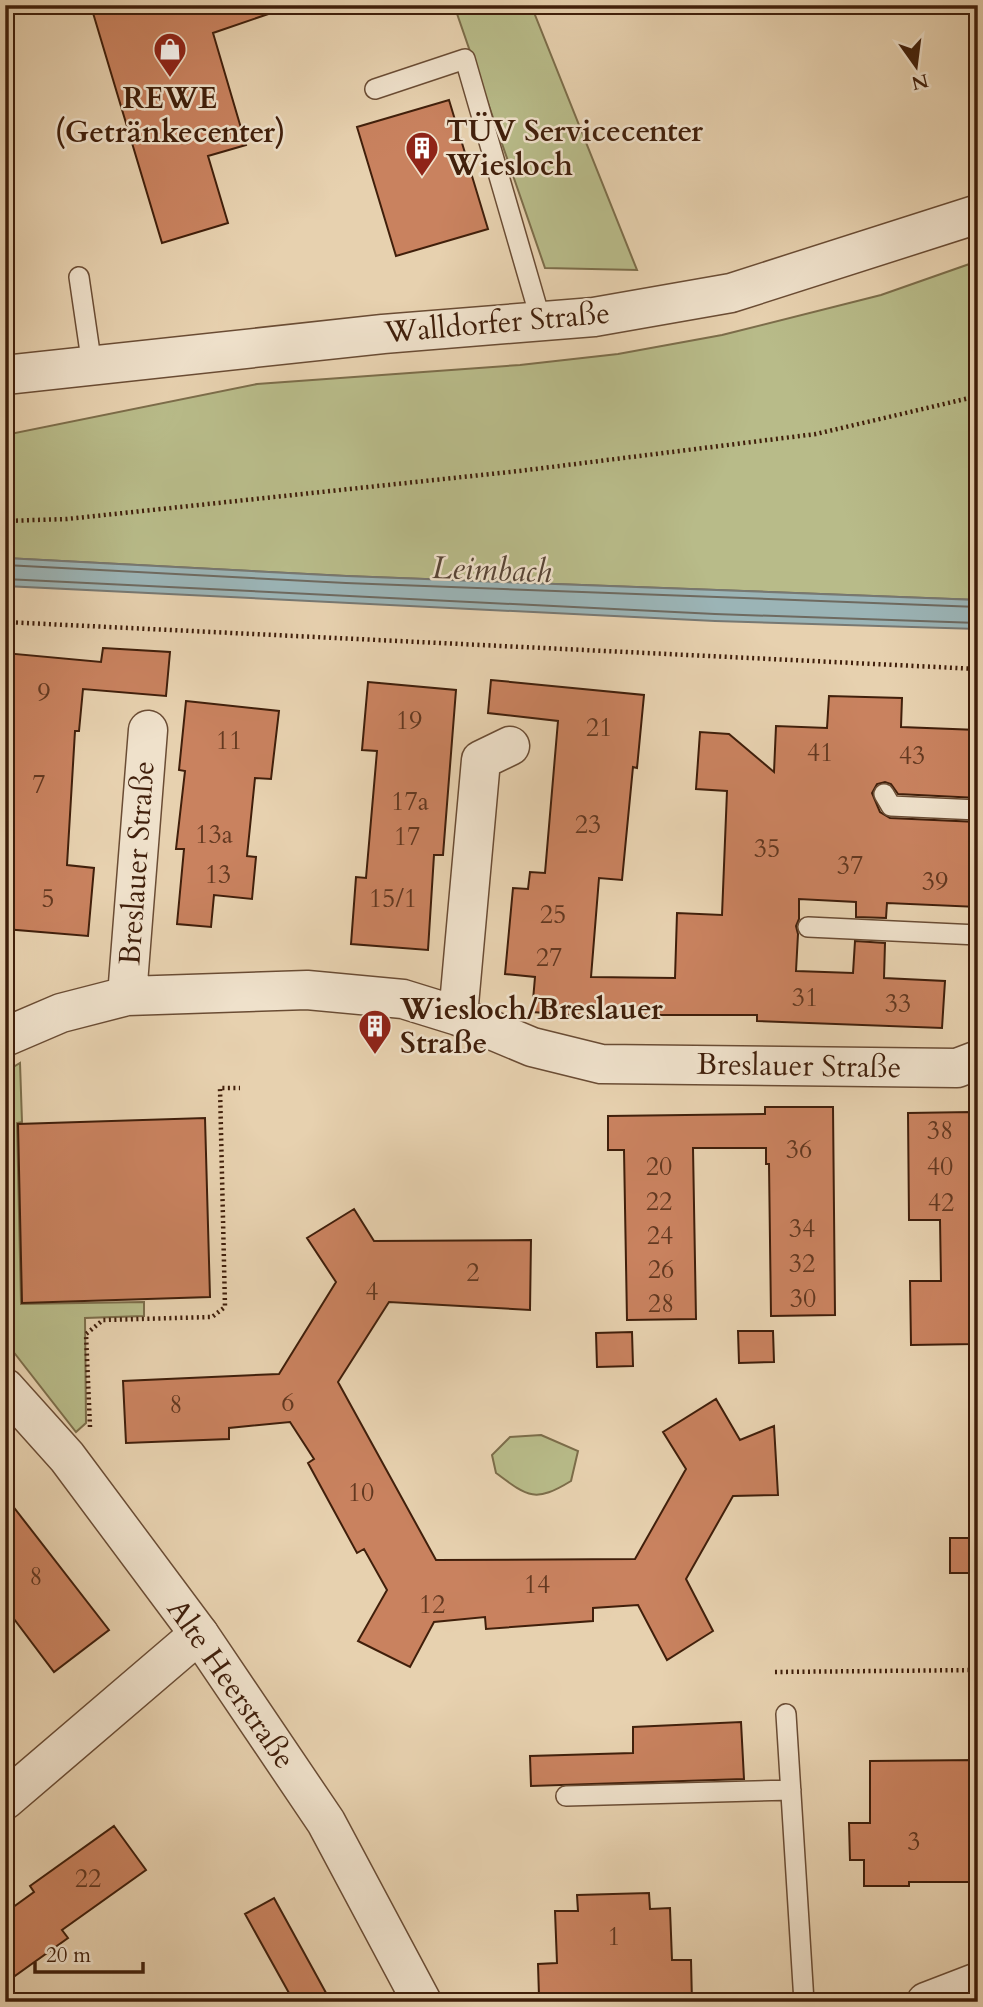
<svg xmlns="http://www.w3.org/2000/svg" width="983" height="2007" font-family="Cardo,serif">
<style>
.green{fill:#b8bb89;stroke:#7c6d4a;stroke-width:2}
.water{fill:#9bb4b6;stroke:#777872;stroke-width:2}
.lines{fill:none;stroke-linecap:round;stroke-linejoin:round}
.shore{stroke:#6e6a60;stroke-width:2}
.building{fill:#c9825f;stroke:#401f0b;stroke-width:2}
.service-casing{stroke:#6a4c34;stroke-width:22}
.minor-casing{stroke:#6a4c34;stroke-width:41}
.tertiary-casing{stroke:#6a4c34;stroke-width:41}
.path{stroke:#401f0b;stroke-width:4.5;stroke-dasharray:2 3.5;stroke-linecap:butt}
.service{stroke:#efe1cb;stroke-width:19}
.minor{stroke:#efe1cb;stroke-width:38}
.tertiary{stroke:#efe1cb;stroke-width:38}
.labels{text-anchor:middle;dominant-baseline:central;stroke-width:5;stroke-linejoin:round;paint-order:stroke}
.number-label{font-size:26px;fill:#623820}
.poi-label{font-size:30px;font-weight:bold;fill:#401f0b;stroke:#efe1cb;text-anchor:start}
.street-label{font-size:30px;fill:#401f0b;stroke:#efe1cb}
.water-label{font-size:32px;font-style:italic;fill:#574436;stroke:#efe1cb}
</style>
<rect width="100%" height="100%" fill="#e7d1af"/>
<filter id="stains"><feTurbulence type="fractalNoise" baseFrequency=".00286" numOctaves="4"/><feColorMatrix values="0 0 0 0 .2 0 0 0 0 .09 0 0 0 0 .02 0 0 0 .5 -.17"/></filter>
<radialGradient id="worn" r=".72"><stop offset=".6" stop-color="#630" stop-opacity="0"/><stop offset="1" stop-color="#630" stop-opacity=".3"/></radialGradient>
<!-- green -->
<path class="green" d="M454 5H531L637 270 545 268Z
M978 261V600L346 576 5 558V435L257 384 520 365 618 354 722 335 881 295Z
M20 1063 22 1122 17 1123 21 1304 144 1302V1316L85 1318 86 1423 76 1432 5 1341V1072Z
M541 1435 578 1451 571 1481C535 1503 528 1497 496 1473L492 1455 510 1437Z"/>
<!-- water -->
<path class="water" d="M5 558 346 576 978 600V629L715 621 5 586Z"/>
<g class="lines">
<!-- shore -->
<path class="shore" d="M5 565 346 583 978 607
M5 579 715 614 978 623"/>
</g>
<!-- building -->
<path class="building" d="M119 5H279L280 10 213 33 246 145 208 156 228 223 162 243 93 13Z
M449 100 488 229 396 256 357 127Z
M103 648 170 652 166 696 83 689 79 731H75L67 865 94 868 88 936 5 929V653L101 662Z
M491 680 644 695 637 768 633 767 622 880 599 878 591 977 675 978 677 913 722 915 727 791 696 789 700 732 729 734 774 772 776 726 827 728 829 696 902 698 901 727 978 730V798L898 794 891 784 885 782 877 784 872 793 880 812 890 818 978 822V907L887 903 886 918 856 917V902L799 899V919L796 926 798 934 796 971 853 973 855 941 885 943 884 978 945 981 942 1028 757 1021V1015H574L532 1012 535 977 505 974 513 888 528 889 530 872 545 873 558 721 488 713Z
M368 682 456 690 443 855H434L428 950 351 944 356 877 366 878 377 751 362 750Z
M186 701 279 711 271 779 255 778 247 856 256 857 252 899 214 895 211 927 177 924 184 849H176L185 771 179 770Z
M765 1107H833L835 1315 771 1316 769 1164H766V1148H693L696 1319 627 1320 624 1150H608V1116L765 1114Z
M971 1112 974 1344 911 1345 910 1281H941L940 1220H909L908 1113Z
M205 1118 210 1297 22 1303 18 1124Z
M354 1209 374 1241 531 1240 530 1310 389 1302 338 1382 436 1560 635 1559 686 1469 663 1432 716 1399 740 1440 774 1426 778 1495 733 1496 686 1579 713 1631 667 1660 638 1605 593 1608V1621L486 1629 485 1617 434 1622 410 1667 358 1641 387 1590 364 1549 357 1553 308 1463 314 1459 290 1422 229 1428V1439L126 1443 123 1381 279 1374 336 1282 307 1238Z
M738 1331H773L774 1362 739 1363Z
M632 1332 633 1366 597 1367 596 1333Z
M5 1496 109 1630 54 1672 5 1607Z
M950 1538H978V1573H950Z
M741 1722 744 1779 531 1786 530 1756 633 1753V1727Z
M978 1760V1882H909V1886H864V1860H850L849 1823H870V1761Z
M114 1826 146 1870 62 1930 68 1938 5 1983V1913L34 1892 30 1886Z
M649 1893 650 1909 670 1908 672 1960H691L692 2002H552V1996H539L538 1964 557 1963 555 1911H578L577 1895Z
M274 1898 331 2002H294L245 1914Z"/>
<g class="lines">
<defs>
<path id="service" d="M375 89 465 59 541 321
M79 277 92 366
M884 794 891 806 978 810
M808 927 978 935
M786 1714 804 2002
M566 1796 791 1790"/>
<path id="minor" d="M127 996 148 730
M458 1016 481 760 510 746
M5 1037 61 1013 127 996 307 990 403 999 458 1016 532 1047 601 1064 957 1068 978 1060
M5 1800 199 1634
M926 2002 978 1982"/>
<path id="tertiary" d="M5 375 383 334 594 317 731 293 978 214
M5 1388 67 1457 199 1634 326 1822 422 2002"/>
</defs>
<!-- service casing -->
<use href="#service" class="service-casing"/>
<!-- minor casing -->
<use href="#minor" class="minor-casing"/>
<!-- tertiary casing -->
<use href="#tertiary" class="tertiary-casing"/>
<!-- path -->
<path class="path" d="M5 521 67 519 519 471 816 434 978 396
M5 622 978 669
M90 1427 86 1334 103 1320 212 1317 225 1307 220 1088H240
M775 1672 978 1670"/>
<!-- service -->
<use href="#service" class="service"/>
<!-- minor -->
<use href="#minor" class="minor"/>
<!-- tertiary -->
<use href="#tertiary" class="tertiary"/>
</g>
<!-- icons -->
<defs>
<symbol id="shop-pin" viewBox="-11 -11 22 30"><path d="M0 17L-7.5 6A9.5 9.5 0 1 1 7.5 6Z" fill="#8f2418" stroke="#efe1cb"/><path d="M-5-2.5h2.3a2.7 3.5 0 0 1 5.4 0H5L5.5 6h-11ZM-1.5-2.5h3a1.5 2.3 0 0 0-3 0Z" fill="#fff"/></symbol>
<symbol id="building-pin" viewBox="-11 -11 22 30"><path d="M0 17L-7.5 6A9.5 9.5 0 1 1 7.5 6Z" fill="#8f2418" stroke="#efe1cb"/><path d="M-4-6H4V6H1V3H-1V6H-4ZM-2.5-4.3h1.7v1.8h-1.7ZM.8-4.3h1.7v1.8H.8ZM-2.5-1h1.7V.8h-1.7ZM.8-1h1.7V.8H.8Z" fill="#fff"/></symbol>
</defs>
<g fill-rule="evenodd">
<use href="#shop-pin" x="151" y="30" width="38" height="52"/>
<use href="#building-pin" x="403" y="129" width="38" height="52"/>
<use href="#building-pin" x="356" y="1007" width="38" height="52"/>
</g>
<g class="labels">
<!-- number labels -->
<g class="number-label">
<text x="44" y="692">9</text>
<text x="409" y="720">19</text>
<text x="599" y="727">21</text>
<text x="229" y="740">11</text>
<text x="820" y="752">41</text>
<text x="912" y="755">43</text>
<text x="39" y="784">7</text>
<text x="410" y="801">17a</text>
<text x="588" y="824">23</text>
<text x="214" y="834">13a</text>
<text x="407" y="836">17</text>
<text x="767" y="848">35</text>
<text x="850" y="865">37</text>
<text x="218" y="874">13</text>
<text x="935" y="881">39</text>
<text x="48" y="898">5</text>
<text x="393" y="898">15/1</text>
<text x="553" y="914">25</text>
<text x="549" y="957">27</text>
<text x="805" y="997">31</text>
<text x="898" y="1003">33</text>
<text x="940" y="1130">38</text>
<text x="799" y="1149">36</text>
<text x="659" y="1166">20</text>
<text x="940" y="1166">40</text>
<text x="659" y="1201">22</text>
<text x="941" y="1202">42</text>
<text x="802" y="1228">34</text>
<text x="660" y="1235">24</text>
<text x="802" y="1263">32</text>
<text x="661" y="1269">26</text>
<text x="473" y="1272">2</text>
<text x="372" y="1291">4</text>
<text x="803" y="1298">30</text>
<text x="661" y="1303">28</text>
<text x="288" y="1402">6</text>
<text x="176" y="1404">8</text>
<text x="361" y="1492">10</text>
<text x="36" y="1576">8</text>
<text x="537" y="1584">14</text>
<text x="432" y="1604">12</text>
<text x="914" y="1841">3</text>
<text x="88" y="1878">22</text>
<text x="614" y="1936">1</text>
</g>
<!-- poi labels -->
<g class="poi-label">
<text x="170" y="98" text-anchor="middle">REWE<tspan x="170" dy="34">(Getränkecenter)</tspan></text>
<text x="446" y="131">TÜV Servicecenter<tspan x="446" dy="34">Wiesloch</tspan></text>
<text x="400" y="1009">Wiesloch/Breslauer<tspan x="400" dy="34">Straße</tspan></text>
</g>
<!-- street labels -->
<g class="street-label">
<text transform="translate(497 323) rotate(-5)">Walldorfer Straße</text>
<text transform="translate(137 863) rotate(-86)">Breslauer Straße</text>
<text transform="translate(799 1066) rotate(1)">Breslauer Straße</text>
<text transform="translate(231 1684) rotate(55)">Alte Heerstraße</text>
</g>
<!-- water labels -->
<g class="water-label">
<text transform="translate(492 570) rotate(2)">Leimbach</text>
</g>
</g>
<!-- margin -->
<rect width="983" height="2007" fill="none" stroke="#e7d1af" stroke-width="28"/>
<rect x="7" y="7" width="969" height="1993" fill="none" stroke="#401f0b" stroke-width="3.5"/>
<rect x="14" y="14" width="955" height="1979" fill="none" stroke="#401f0b" stroke-width="2"/>
<!-- north arrow -->
<g transform="translate(916 66) rotate(166)" stroke="#efe1cb" stroke-width="5" paint-order="stroke">
<path d="M0-5L12 26L0 18L-12 26Z" fill="#401f0b"/>
<text y="-10" font-size="19" font-weight="bold" text-anchor="middle" fill="#401f0b">N</text>
</g>
<!-- scale -->
<path d="M35 1962v10h108v-10" fill="none" stroke="#401f0b" stroke-width="3.5"/>
<text x="46" y="1962" font-size="21" fill="#401f0b" stroke="#efe1cb" stroke-width="5" paint-order="stroke">20 m</text>
<rect width="100%" height="100%" filter="url(#stains)"/>
<rect width="100%" height="100%" fill="url(#worn)"/>
</svg>
